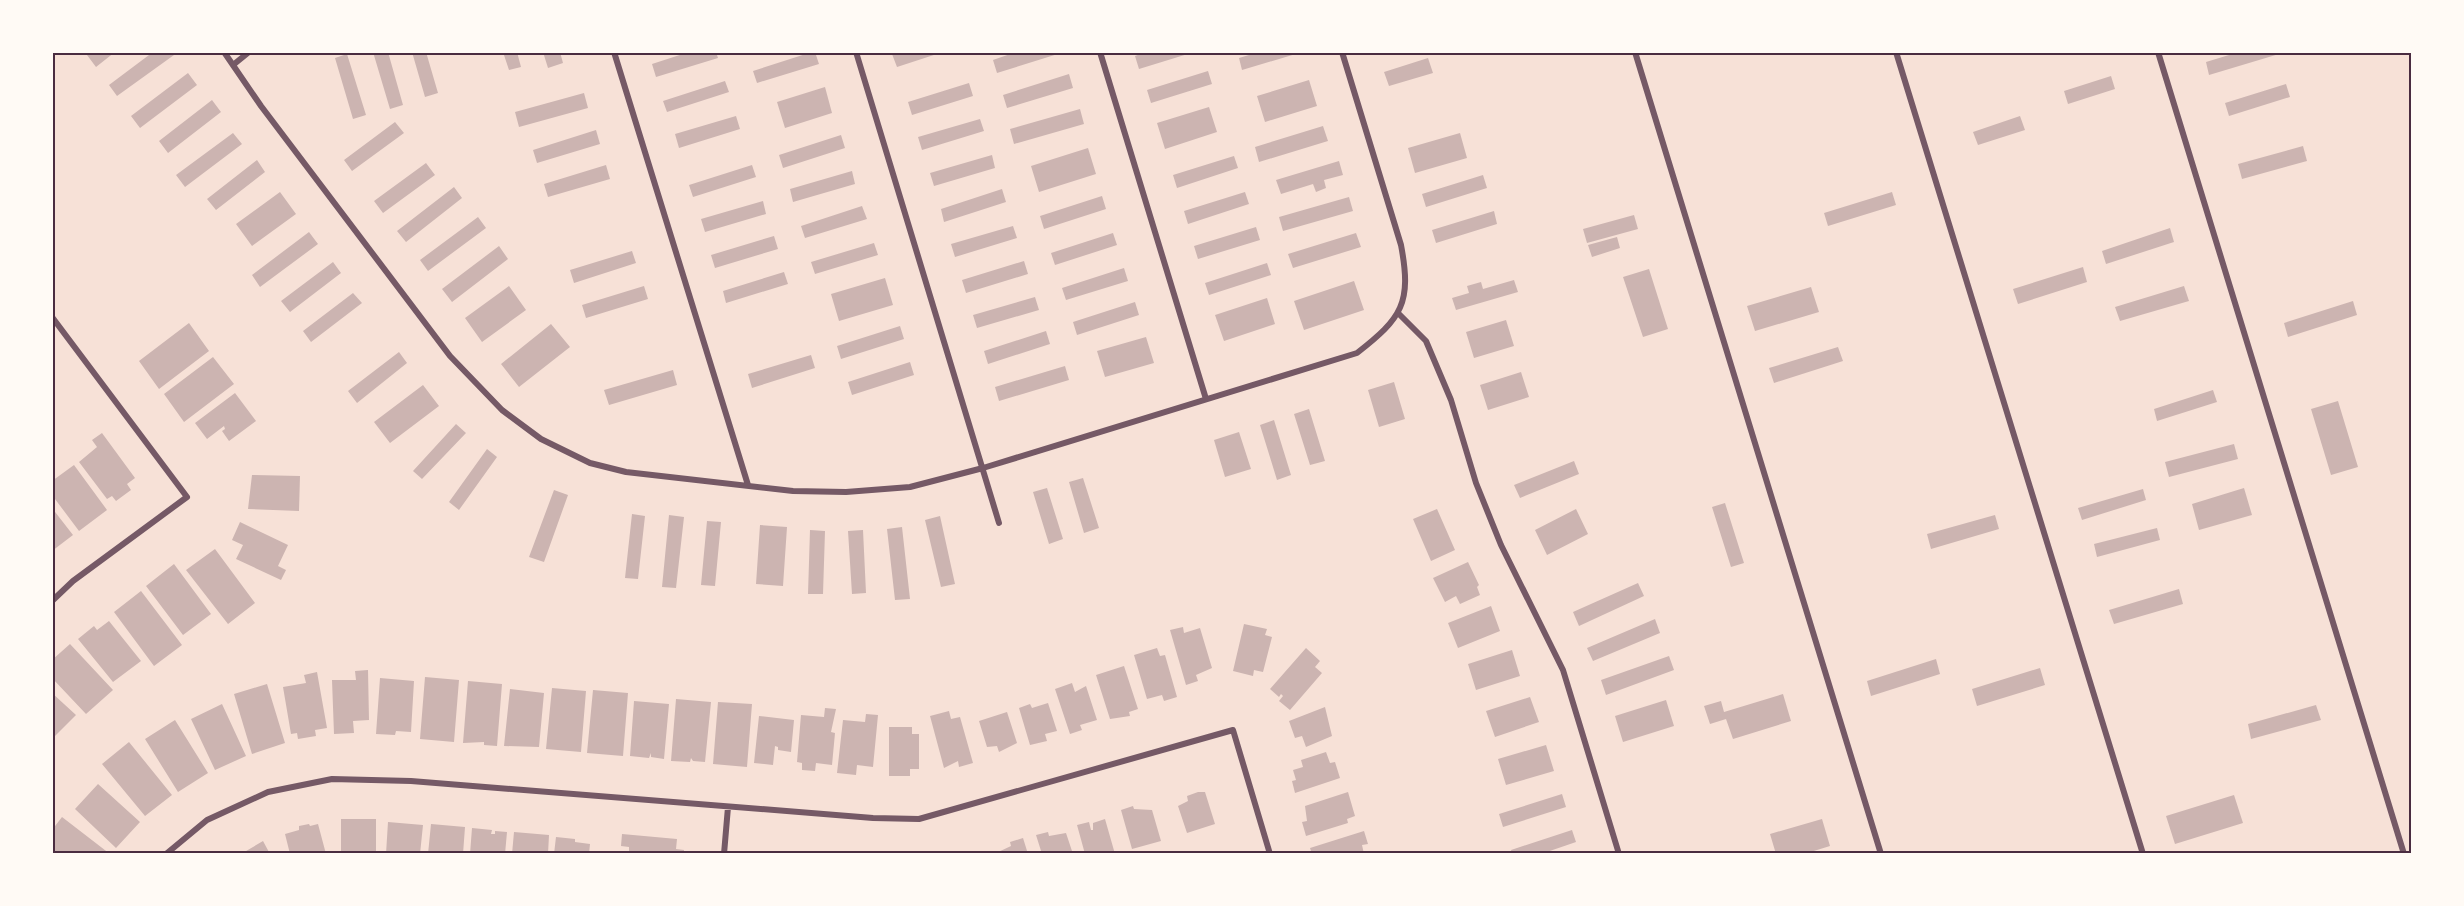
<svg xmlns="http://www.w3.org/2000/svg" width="2464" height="906" font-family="'Golos Text',sans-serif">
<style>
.building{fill:#ccb4b1}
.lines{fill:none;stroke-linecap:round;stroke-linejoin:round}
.minor{stroke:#755966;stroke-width:6}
.neatline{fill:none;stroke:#4a2c40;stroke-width:2}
</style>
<rect width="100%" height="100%" fill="#f7e1d7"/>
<!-- building -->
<path class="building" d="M90 52H115L96 67 87 55Z
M153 52 174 55 117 96 109 85Z
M373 52H388L403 105 390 109Z
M412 52H426L438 93 425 97Z
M503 52H517L521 67 509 70Z
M543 52H560L563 63 548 68Z
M689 52H716L718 58 656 77 652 64Z
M812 52H815L819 64 757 83 753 71Z
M897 52H940V53L897 67 892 54Z
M1016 52H1061V53L997 73 993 60Z
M1146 52H1191V53L1139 69 1135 56Z
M1259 52H1299V53L1242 70 1239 58Z
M2239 52H2278L2279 54 2209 75 2206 62Z
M347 54 366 115 353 119 335 58Z
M1428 58 1433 73 1389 86 1384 72Z
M1208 71 1212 84 1151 103 1147 90Z
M188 73 197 85 140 128 131 116Z
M1069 74 1073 88 1007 108 1003 95Z
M2111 76 2115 89 2068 104 2064 91Z
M1309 80 1317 106 1265 122 1257 96Z
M725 81 729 92 667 112 663 101Z
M969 83 973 96 912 115 908 102Z
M2286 84 2290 97 2229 116 2225 103Z
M825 87 832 113 785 128 777 102Z
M584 93 588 108 519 127 515 112Z
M212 100 221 112 168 153 159 141Z
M1209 107 1217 132 1165 149 1157 123Z
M1080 109 1084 124 1014 144 1010 129Z
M736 116 740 129 679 148 675 134Z
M2020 116 2025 130 1978 145 1973 132Z
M980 119 984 131 922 150 918 137Z
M395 122 404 133 352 171 344 160Z
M1323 126 1328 141 1259 162 1255 147Z
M596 130 600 144 537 163 533 150Z
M233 133 242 144 185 187 176 175Z
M1460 133 1467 158 1415 173 1408 148Z
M841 135 845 148 783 168 779 155Z
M2303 146 2307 161 2242 179 2238 164Z
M1088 148 1096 174 1039 192 1031 166Z
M992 155 995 168 934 186 930 173Z
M1234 156 1238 168 1177 188 1173 175Z
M257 160 265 172 216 210 207 199Z
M1339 161 1343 175 1324 180 1326 188 1316 192 1313 184 1281 194 1276 180Z
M426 163 435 175 383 213 374 201Z
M606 165 610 179 548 197 544 184Z
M752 165 756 177 693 197 689 185Z
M852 171 855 184 793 202 790 189Z
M1483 175 1487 188 1426 207 1422 194Z
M454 187 462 198 406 242 397 231Z
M1002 189 1006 202 944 222 941 209Z
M280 192 296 214 252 246 236 224Z
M1245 192 1249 204 1188 224 1184 211Z
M1892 192 1896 205 1828 226 1824 213Z
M1102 196 1106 209 1044 229 1040 216Z
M1349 197 1353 211 1283 231 1279 217Z
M763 201 766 214 705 232 701 219Z
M862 206 867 219 805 238 801 226Z
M1494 211 1497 224 1436 243 1432 230Z
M1634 215 1638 229 1587 243 1583 229Z
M478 217 486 228 428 271 420 260Z
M1013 226 1017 238 955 257 951 244Z
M1256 227 1260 240 1198 259 1194 246Z
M2170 228 2174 242 2106 264 2102 251Z
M309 232 318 244 260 287 252 275Z
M1113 233 1117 245 1055 265 1051 253Z
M1356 233 1361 247 1293 268 1288 254Z
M774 236 778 249 715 268 711 255Z
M1617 237 1620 248 1592 257 1588 245Z
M874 243 878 255 815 274 811 262Z
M499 246 508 259 452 302 442 289Z
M632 251 636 263 574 283 570 270Z
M1024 261 1028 274 966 293 962 280Z
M333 262 341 273 290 312 281 301Z
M1267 263 1271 275 1209 295 1205 283Z
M2083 267 2087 282 2018 304 2013 289Z
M1124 268 1128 281 1066 300 1062 288Z
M1649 269 1668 329 1643 337 1623 277Z
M784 272 788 284 726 303 723 291Z
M885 278 893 305 839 321 831 294Z
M1514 280 1518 292 1456 310 1452 298 1469 293 1467 286 1481 282 1483 289Z
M1354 281 1364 310 1304 330 1294 301Z
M509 286 526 310 482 342 465 318Z
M644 286 648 299 586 318 582 305Z
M2184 286 2189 301 2120 321 2115 307Z
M1811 287 1819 312 1755 331 1747 306Z
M353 293 362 303 311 342 303 331Z
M1035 297 1039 310 977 328 973 315Z
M1267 298 1275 324 1224 341 1215 315Z
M2353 301 2357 315 2288 337 2284 323Z
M1135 302 1139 315 1077 335 1073 322Z
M1506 320 1514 346 1474 358 1466 332Z
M189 323 209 351 159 389 139 361Z
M551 324 570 347 519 387 501 364Z
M900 326 904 339 841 359 837 346Z
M1046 331 1050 344 988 364 984 351Z
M1146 337 1154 363 1105 377 1097 351Z
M1838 347 1843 361 1774 383 1769 368Z
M399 352 407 363 357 403 348 391Z
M811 355 815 368 752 388 748 374Z
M213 357 234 384 184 422 164 394Z
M910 362 914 375 852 395 848 382Z
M1065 366 1069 380 999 401 995 387Z
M673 370 677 385 609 405 604 390Z
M1521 372 1529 397 1488 410 1480 385Z
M1394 382 1405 419 1379 427 1368 390Z
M423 385 439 406 390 443 374 422Z
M2213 390 2217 402 2157 421 2154 409Z
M235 393 256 421 229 441 222 431 225 429 224 426 207 439 195 423Z
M2338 401 2358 467 2331 475 2311 409Z
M1309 409 1325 461 1310 465 1294 414Z
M1274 420 1291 475 1277 480 1260 425Z
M456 424 466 433 422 479 413 471Z
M1239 432 1251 469 1225 477 1214 440Z
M102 433 135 478 127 484 131 490 116 501 112 496 107 499 79 462 97 447 92 440Z
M2234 444 2238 459 2169 477 2165 462Z
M487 449 497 457 459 510 449 502Z
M1574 461 1579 474 1520 498 1514 485Z
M74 465 107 510 79 531 52 495V481Z
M252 475 300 476 299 511 248 509Z
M1083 478 1099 528 1084 533 1069 482Z
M1047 488 1063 539 1049 544 1033 492Z
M2244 488 2252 515 2199 530 2192 504Z
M2143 489 2146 500 2082 520 2078 508Z
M554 490 568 495 544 562 529 557Z
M1725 503 1744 563 1731 567 1712 507Z
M52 508 73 535 52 551Z
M1437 509 1455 550 1431 561 1413 519Z
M1576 509 1588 534 1547 555 1535 530Z
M632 514 645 516 638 579 625 578Z
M669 515 684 517 676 588 662 587Z
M1995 515 1999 529 1931 549 1927 534Z
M940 516 955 584 941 587 925 520Z
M707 521 721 522 715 586 701 585Z
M240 522 288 545 278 566 286 570 281 580 236 559 243 545 232 540Z
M760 525 787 527 783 586 756 584Z
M902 527 910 599 895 600 887 529Z
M2157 528 2160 540 2097 557 2094 544Z
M810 530 825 531 823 594H808Z
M863 530 866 593 852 594 848 531Z
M215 549 255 603 228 624 186 570Z
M1468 562 1479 585 1477 587 1480 595 1460 604 1456 596 1445 602 1433 578Z
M174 564 211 614 183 635 146 586Z
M1638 583 1644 596 1579 626 1573 612Z
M2179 589 2183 604 2114 624 2109 610Z
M141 591 182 645 154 666 114 612Z
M1491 606 1500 631 1458 648 1448 623Z
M1655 619 1660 633 1593 661 1587 648Z
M109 621 141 661 113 682 78 639 94 626 97 630Z
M1244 624 1267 629 1265 635 1272 637 1263 672 1254 670 1253 676 1233 671Z
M1183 627 1184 633 1200 628 1212 668 1196 675 1198 681 1186 685 1170 630Z
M70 644 113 690 86 714 52 678V660Z
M1157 648 1160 656 1165 655 1177 697 1164 701 1162 695 1147 699 1134 655Z
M1306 648 1320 661 1315 667 1322 673 1290 710 1279 701 1283 696 1281 694 1279 697 1270 689Z
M1512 650 1520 676 1476 690 1468 664Z
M1669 656 1674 670 1606 695 1601 680Z
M1936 659 1940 674 1871 696 1867 681Z
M1124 666 1138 709 1129 712 1130 716 1110 719 1096 675Z
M2040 668 2045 685 1977 706 1972 689Z
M368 670 369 720 353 721 354 733 334 734 332 680H356L355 671Z
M317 672 327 728 315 730 316 736 298 739 297 733 291 734 283 687 306 683 304 675Z
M425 677 459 680 454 742 420 739Z
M380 678 414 681 411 732 396 731 395 735 376 734Z
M468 681 502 684 497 746 484 745V742L463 743Z
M1072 683 1075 692 1086 686 1097 720 1080 725 1082 730 1070 734 1055 689Z
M267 684 285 743 252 754 234 694Z
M552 688 586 691 581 752 546 749Z
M510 689 544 693 539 747 504 746Z
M593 690 628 693 623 756 587 753Z
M52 693 76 715 52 739Z
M1783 694 1791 721 1733 739 1726 719 1710 724 1704 706 1721 701 1724 712Z
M1530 697 1539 722 1495 737 1486 711Z
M676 699 711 702 705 762 693 761 691 758 690 762 671 761Z
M1666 700 1674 726 1623 742 1615 716Z
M634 701 669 704 664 759 651 757V753L649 758 630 756Z
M718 702 752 704 747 767 713 764Z
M1048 703 1057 731 1045 734 1047 741 1030 745 1019 708 1030 704 1032 708Z
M222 704 246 756 215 770 191 719Z
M2316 705 2321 720 2251 739 2248 724Z
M1325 707 1332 736 1306 747 1302 736 1295 738 1289 721Z
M825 708 836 709 831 732 835 733 832 765 816 763 815 771 802 770V763L797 762 801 715 824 717Z
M949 711 951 719 960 717 973 763 959 767 958 761 944 768 930 716Z
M1007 712 1017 743 999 752 997 746 987 747 979 721Z
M866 714 878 715 873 767 857 765 856 775 837 773 843 720 865 722Z
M759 716 794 720 791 752 778 750V747L775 746 773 765 754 763Z
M175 720 208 773 178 792 145 739Z
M889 727H912V734H919V769H910V776H889Z
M129 742 172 795 145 816 102 764Z
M1546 745 1554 771 1506 785 1498 759Z
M1326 752 1330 763 1335 762 1340 778 1295 793 1292 781 1296 780 1293 770 1303 767 1301 760Z
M98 784 140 822 116 848 75 809Z
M1198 792H1205L1215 824 1187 833 1178 806 1188 801 1187 796Z
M1348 792 1355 816 1347 819 1348 823 1306 836 1302 822 1307 821 1305 806Z
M1562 794 1566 807 1503 827 1499 814Z
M2234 795 2243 823 2175 844 2166 816Z
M1133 806 1134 809 1152 810 1161 841 1132 849 1121 810Z
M62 817 110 854H52V830Z
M341 819H376V854H341Z
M1105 819 1115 854H1085L1077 825 1089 822 1091 830H1093V823Z
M1822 819 1830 846 1804 854H1776L1770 834Z
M388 822 423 825 420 854H386Z
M309 824 310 826 318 824 326 854H290L285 834 299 830V826Z
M431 824 465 827 463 854H428Z
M472 828 492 830 491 834H495V831L507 832 505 854H470Z
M1572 830 1576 842 1541 854H1512L1511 850Z
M1364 831 1368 844 1362 845 1364 854H1312L1310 848Z
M514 832 549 835 548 854H512Z
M1048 832 1049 836 1066 833 1073 854H1042L1036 835Z
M622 834 677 839 676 849 684 850V854H629V847L621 846Z
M556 837 575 839V842L590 844 589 854H554Z
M1023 838 1028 854H994L1011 846 1010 842Z
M263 841 270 854H241Z"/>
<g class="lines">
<!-- minor -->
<path class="minor" d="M224 52 261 106 450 356 502 410 541 439 590 463 626 472 793 491 846 492 910 487 983 468 1357 353C1402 318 1412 303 1401 245L1342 52
M614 52 748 485
M856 52 999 523
M1100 52 1206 399
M1635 52 1881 854
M1896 52 2143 854
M2158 52 2404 854
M233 65 249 52
M1399 314 1426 341 1451 400 1476 483 1501 545 1563 670 1619 854
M52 317 187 497 73 581 52 601
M166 854 207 820 268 792 332 779 411 781 873 818 919 819 1233 730 1270 854
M724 854 728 807"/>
</g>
<!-- border -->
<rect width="2464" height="906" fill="none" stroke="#fffaf5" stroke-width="108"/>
<rect x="54" y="54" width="2356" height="798" class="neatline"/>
</svg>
